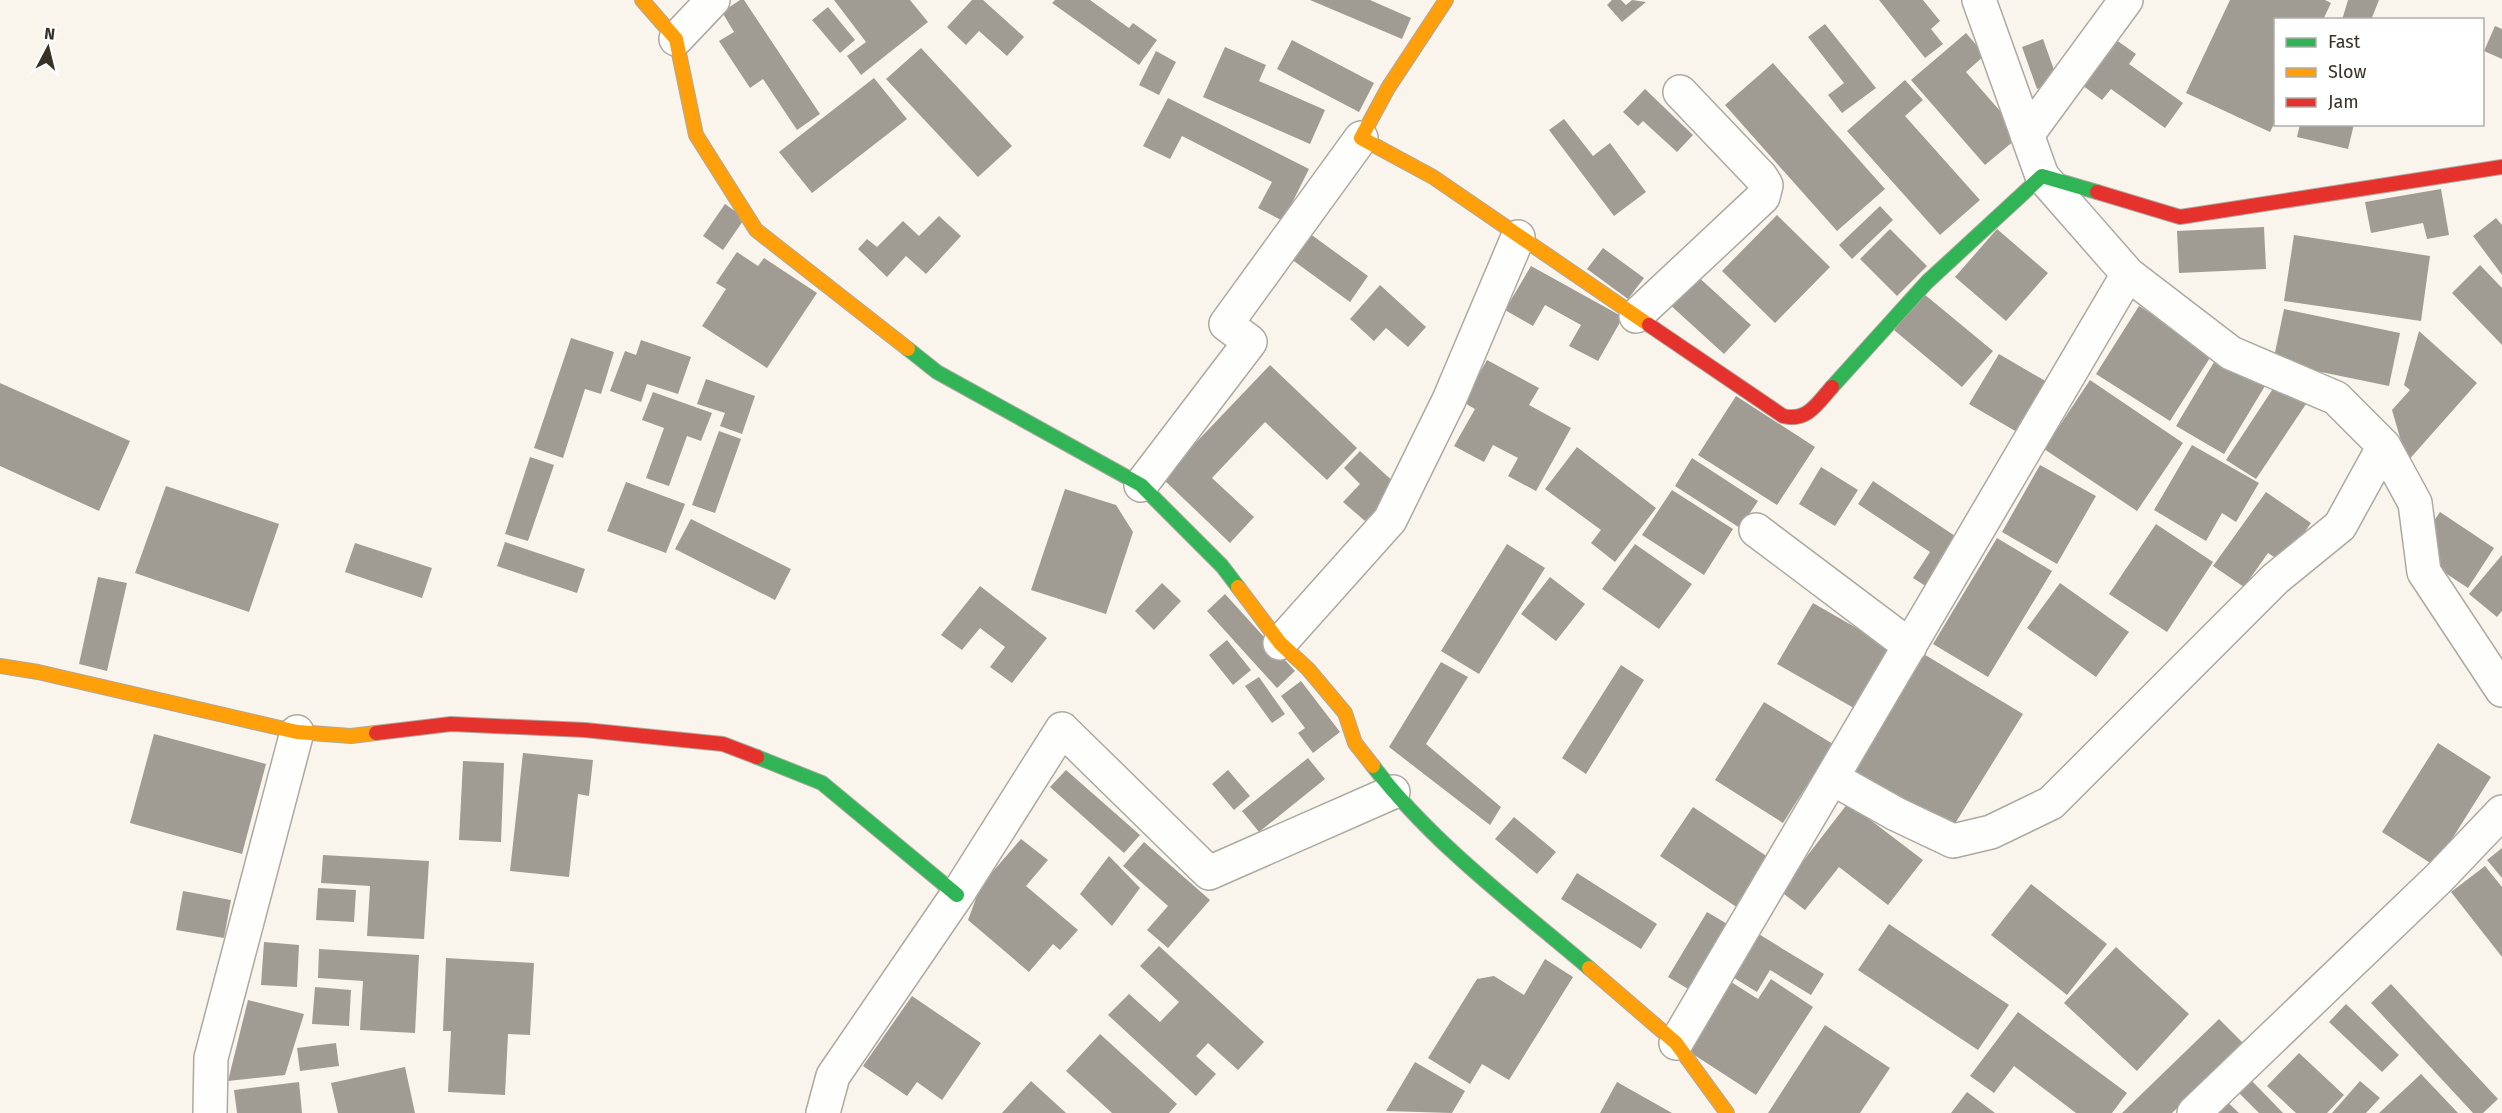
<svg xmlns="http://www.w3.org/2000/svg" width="2502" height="1113" font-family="'Fira Sans',sans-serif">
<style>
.building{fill:#a09c94}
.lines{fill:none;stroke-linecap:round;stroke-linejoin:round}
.street-casing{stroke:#ada9a1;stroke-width:36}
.fast-casing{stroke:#ada9a1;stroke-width:16}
.slow-casing{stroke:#ada9a1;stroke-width:16}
.jam-casing{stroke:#ada9a1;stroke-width:16}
.street{stroke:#fefefc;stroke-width:33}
.fast{stroke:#30b455;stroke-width:14}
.slow{stroke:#ff9f0a;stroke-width:14}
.jam{stroke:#e5322d;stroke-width:14}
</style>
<rect width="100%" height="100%" fill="#f9f5ed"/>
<!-- building -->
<path class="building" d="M740 0H744L820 114 797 130 763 79 750 88 719 41 734 32 722 12Z
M834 0H910L928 22 861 75 847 56 866 42Z
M972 0H983L1024 37 1007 56 979 31 966 45 947 27Z
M1055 0H1090L1129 28 1133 23 1157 40 1139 65 1052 3Z
M1310 0H1370L1411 18 1402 39Z
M1612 0H1621L1626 5 1632 0 1646 2 1622 22 1607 5Z
M1879 0H1923L1940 21 1931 29 1943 44 1925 58Z
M2230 0H2325L2331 3 2323 20H2276V120L2270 132 2186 93Z
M2348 0H2379L2371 20H2342Z
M828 7 855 40 840 53 812 20Z
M1825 24 1876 88 1842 113 1828 95 1844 83 1808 37Z
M2495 26 2502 29V59L2484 51Z
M1966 33 1985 55 1966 72 2021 135 1985 165 1911 80Z
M2112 37 2136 54 2129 64 2183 103 2165 128 2111 89 2102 100 2078 82Z
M2043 39 2058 81 2037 89 2022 47Z
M1292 40 1374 83 1359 112 1277 69Z
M1225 47 1266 65 1259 81 1325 110 1310 144 1203 97Z
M921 48 1012 146 978 177 886 79Z
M1156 51 1176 62 1159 95 1139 85Z
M1773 63 1885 189 1837 231 1725 105Z
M874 78 907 119 812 193 779 152Z
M1905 80 1923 100 1905 116 1980 200 1940 235 1847 131Z
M1645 89 1693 135 1677 152 1643 121 1638 126 1623 112Z
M1168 98 1309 169 1283 221 1258 208 1272 182 1182 136 1170 159 1143 146Z
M1564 119 1593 156 1610 143 1646 192 1614 216 1549 130Z
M2300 124H2354L2348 149 2297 137Z
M2441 189 2449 235 2427 239 2423 223 2371 233 2365 202Z
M725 204 745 218 723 250 703 236Z
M1880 206 1893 220 1852 259 1839 245Z
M1777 215 1830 267 1775 323 1722 271Z
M939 216 961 236 926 274 906 256 887 277 858 249 867 239 877 247 903 221 919 236Z
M2496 218 2502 225V275L2473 236Z
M2264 227 2266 269 2179 273 2177 231Z
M1890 229 1927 266 1897 296 1860 259Z
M1997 229 2048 273 2006 321 1955 277Z
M1309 233 1368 276 1350 302 1291 259Z
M2294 235 2430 256 2421 321 2284 301Z
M1603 248 1644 278 1628 299 1587 269Z
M737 252 758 266 764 258 817 293 767 368 702 326 726 289 716 283Z
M2480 265 2502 288V345L2452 293Z
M1531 266 1623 317 1598 361 1569 346 1581 325 1545 305 1533 326 1505 310Z
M1695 274 1751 325 1724 354 1668 303Z
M1380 285 1426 327 1408 347 1386 328 1374 341 1350 319Z
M1924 294 1993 351 1962 387 1894 330Z
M2139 306 2213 353 2170 421 2096 374Z
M2284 309 2400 333 2389 386 2273 362Z
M2419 331 2477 383 2407 462 2392 410 2410 390 2404 385Z
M571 338 614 352 601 394 585 389 563 458 534 448Z
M641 340 691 357 678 394 647 384 641 402 610 391 625 351 636 355Z
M2220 352 2268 381 2224 454 2176 426Z
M1999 354 2059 389 2029 439 1969 404Z
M1487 360 1539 388 1529 405 1571 428 1536 491 1508 476 1518 458 1493 445 1484 462 1454 446 1475 409 1463 402Z
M1270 365 1357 448 1327 480 1265 422 1212 478 1254 517 1230 543 1162 478Z
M2280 378 2310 398 2256 479 2226 460Z
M706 379 755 396 742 434 720 426 725 413 697 404Z
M2090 380 2183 443 2137 511 2044 449Z
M0 383 130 441 99 511 0 466Z
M653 392 712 413 701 441 687 436 669 486 646 478 664 428 642 420Z
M1736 396 1815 447 1777 505 1698 455Z
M719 431 741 439 715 513 692 505Z
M2192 445 2259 483 2236 522 2222 513 2206 541 2154 510Z
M1577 447 1656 508 1615 562 1591 543 1601 530 1545 489Z
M1360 451 1398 486 1365 521 1343 502 1360 484 1344 468Z
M530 457 554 465 528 541 505 534Z
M1692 458 1758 501 1740 528 1675 486Z
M2040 465 2096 496 2057 564 2002 532Z
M1821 467 1858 490 1835 526 1799 504Z
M1873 481 1967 544 1935 592 1913 578 1930 552 1858 504Z
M626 482 685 504 666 553 607 531Z
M166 486 279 524 249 612 135 573Z
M1065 489 1116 505 1133 532 1106 614 1031 590Z
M1672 490 1733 529 1704 575 1642 535Z
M2266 492 2311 523 2283 563 2268 553 2244 587 2213 566Z
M2440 512 2494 548 2468 588 2430 563 2438 550 2422 538Z
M691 519 791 569 775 600 675 549Z
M2156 524 2213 562 2167 632 2109 594Z
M1997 538 2052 571 1988 677 1933 644Z
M505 542 585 569 577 593 497 566Z
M355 543 432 568 422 598 345 572Z
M1507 544 1545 568 1479 674 1441 651Z
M1635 544 1692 584 1659 629 1602 589Z
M2502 555V611L2497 617 2469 594Z
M98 577 127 583 107 671 79 664Z
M1550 577 1585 604 1556 641 1521 614Z
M1162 583 1181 601 1154 630 1135 611Z
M2060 583 2129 632 2096 677 2027 628Z
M980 586 1047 638 1012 683 990 667 1005 647 980 628 962 650 941 635Z
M1225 594 1295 671 1277 688 1207 611Z
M1813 603 1895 650 1859 711 1777 664Z
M1227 640 1251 670 1233 685 1209 655Z
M1922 653 2023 714 1951 830 1851 768Z
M1441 662 1468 677 1426 744 1501 807 1490 825 1389 747Z
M1621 665 1644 680 1586 774 1562 758Z
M1259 677 1285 714 1272 723 1245 686Z
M1301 681 1340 732 1313 753 1298 733 1305 728 1281 696Z
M1764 702 1833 744 1783 823 1715 780Z
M154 734 266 764 242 854 130 823Z
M2438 743 2491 777 2435 866 2382 832Z
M523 753 593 760 589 796 578 794 569 877 510 871Z
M1308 758 1325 779 1259 832 1242 811Z
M463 761 504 763 501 842 459 840Z
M1066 770 1140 835 1124 853 1050 787Z
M1228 770 1250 796 1234 810 1212 784Z
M1848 803 1923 860 1888 905 1839 867 1805 910 1780 891Z
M1693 807 1771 859 1738 908 1660 856Z
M1514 817 1556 852 1537 874 1495 839Z
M1021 839 1048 860 1026 886 1078 930 1060 950 1053 944 1029 972 968 920 981 885Z
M1144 842 1210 900 1168 948 1147 930 1168 906 1123 866Z
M2502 848V878L2487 860Z
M323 855 429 861 424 939 367 936 370 886 321 883Z
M1109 856 1140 888 1112 926 1080 894Z
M2485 866 2502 887V957L2451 892Z
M1577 873 1657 924 1641 949 1561 899Z
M2031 884 2107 944 2067 995 1991 935Z
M318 888 356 890 354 922 316 920Z
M183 891 231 900 224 938 176 930Z
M1707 912 1729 925 1690 990 1668 977Z
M1889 924 2009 1005 1978 1050 1858 970Z
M1752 930 1824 974 1811 995 1770 970 1757 992 1726 973Z
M264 942 299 945 297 987 261 985Z
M1159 946 1264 1042 1238 1070 1208 1043 1196 1056 1216 1074 1196 1096 1108 1015 1129 994 1160 1022 1179 1002 1140 966Z
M2116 947 2189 1014 2137 1071 2064 1003Z
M319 949 419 955 415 1033 360 1030 363 981 318 978Z
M446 958 534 963 530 1035 508 1034 505 1095 448 1092 451 1031H443Z
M1545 959 1573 977 1509 1080 1482 1064 1470 1084 1428 1058 1477 979 1494 976 1524 995Z
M1771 979 1813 1007 1756 1095 1685 1049 1728 980 1758 999Z
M2391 984 2498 1099 2483 1113H2473L2371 1003Z
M315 987 351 990 349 1026 312 1024Z
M912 996 981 1043 942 1100 917 1082 907 1096 863 1066Z
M248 1000 304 1014 285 1075 228 1081Z
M2346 1004 2399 1055 2382 1072 2329 1022Z
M2018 1012 2127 1093 2112 1113H2076L2014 1066 1994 1093 1970 1076Z
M2219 1019 2244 1044 2172 1113H2122Z
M1825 1025 1890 1068 1860 1113H1768Z
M1100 1034 1177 1104 1169 1113H1112L1066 1071Z
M336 1043 339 1066 300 1071 297 1048Z
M2299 1053 2344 1095 2327 1113H2296L2267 1086Z
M1415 1062 1465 1091 1452 1113 1386 1111Z
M405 1067 415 1113H338L331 1083Z
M2421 1074 2458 1113H2379Z
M1031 1081 1066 1113H1002Z
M2252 1081 2283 1113H2259L2239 1093Z
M2360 1081 2380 1098 2366 1113H2332Z
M299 1082 302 1113H237L234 1090Z
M1617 1082 1672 1113H1600Z
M1967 1092 1995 1113H1951Z
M2219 1094 2239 1113H2201Z"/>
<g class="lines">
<defs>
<path id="street" d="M1979 0 2042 176 2128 274 2231 353 2336 398 2384 446 2415 503 2424 572 2502 690
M676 39 713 0
M2027 135 2126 0
M1636 316 1763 197 1766 185 1761 177 1680 92
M1141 485 1250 342 1226 324 1361 138
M1756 530 1910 646
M1280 643 1390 520 1449 400 1518 237
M1832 778 1896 814 1953 841 1991 832 2051 803 2275 579 2340 526 2384 446
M1676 1043 2128 274
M210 1113 211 1058 297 732
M823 1113 833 1076 957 895 1062 729 1209 873 1393 792
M2194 1113 2439 878 2502 812"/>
<path id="fast" d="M908 349 937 372 1141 485 1222 566 1238 587
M1832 387 1927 282 2042 176 2097 192
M757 757 822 783 957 895
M1373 766C1433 844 1515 905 1589 968"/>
<path id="slow" d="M642 0 676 39 696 135 756 230 908 349
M1446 0 1388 88 1361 138 1433 177 1649 325
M1238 587 1280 643 1308 669 1345 713 1355 743 1373 766
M0 666 38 672 297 732 351 736 376 733
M1589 968 1676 1043 1727 1113"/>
<path id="jam" d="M2097 192 2180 217 2502 167
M1649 325 1783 416C1807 422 1817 404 1832 387
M376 733 451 724 585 730 723 744 757 757"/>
</defs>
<!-- street casing -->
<use href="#street" class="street-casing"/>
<!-- fast casing -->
<use href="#fast" class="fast-casing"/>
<!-- slow casing -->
<use href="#slow" class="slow-casing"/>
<!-- jam casing -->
<use href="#jam" class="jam-casing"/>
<!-- street -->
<use href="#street" class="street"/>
<!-- fast -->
<use href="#fast" class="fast"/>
<!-- slow -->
<use href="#slow" class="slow"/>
<!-- jam -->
<use href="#jam" class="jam"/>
</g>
<!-- legend -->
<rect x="2274" y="18" width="210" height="108" fill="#ffffff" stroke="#afada9" stroke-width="1.5"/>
<rect x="2286" y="38" width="30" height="9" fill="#30b455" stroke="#afada9" stroke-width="1.5"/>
<text x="2328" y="48" font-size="18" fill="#373128">Fast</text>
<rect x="2286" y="68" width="30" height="9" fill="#ff9f0a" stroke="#afada9" stroke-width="1.5"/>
<text x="2328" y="78" font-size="18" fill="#373128">Slow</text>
<rect x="2286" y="98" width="30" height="9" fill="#e5322d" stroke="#afada9" stroke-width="1.5"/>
<text x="2328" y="108" font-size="18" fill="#373128">Jam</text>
<!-- north arrow -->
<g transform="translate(48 48) rotate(7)" stroke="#ffffff" stroke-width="4.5" paint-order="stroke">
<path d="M0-4.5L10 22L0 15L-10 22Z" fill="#373128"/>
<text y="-9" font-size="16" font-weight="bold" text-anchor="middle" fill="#373128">N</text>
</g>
</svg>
